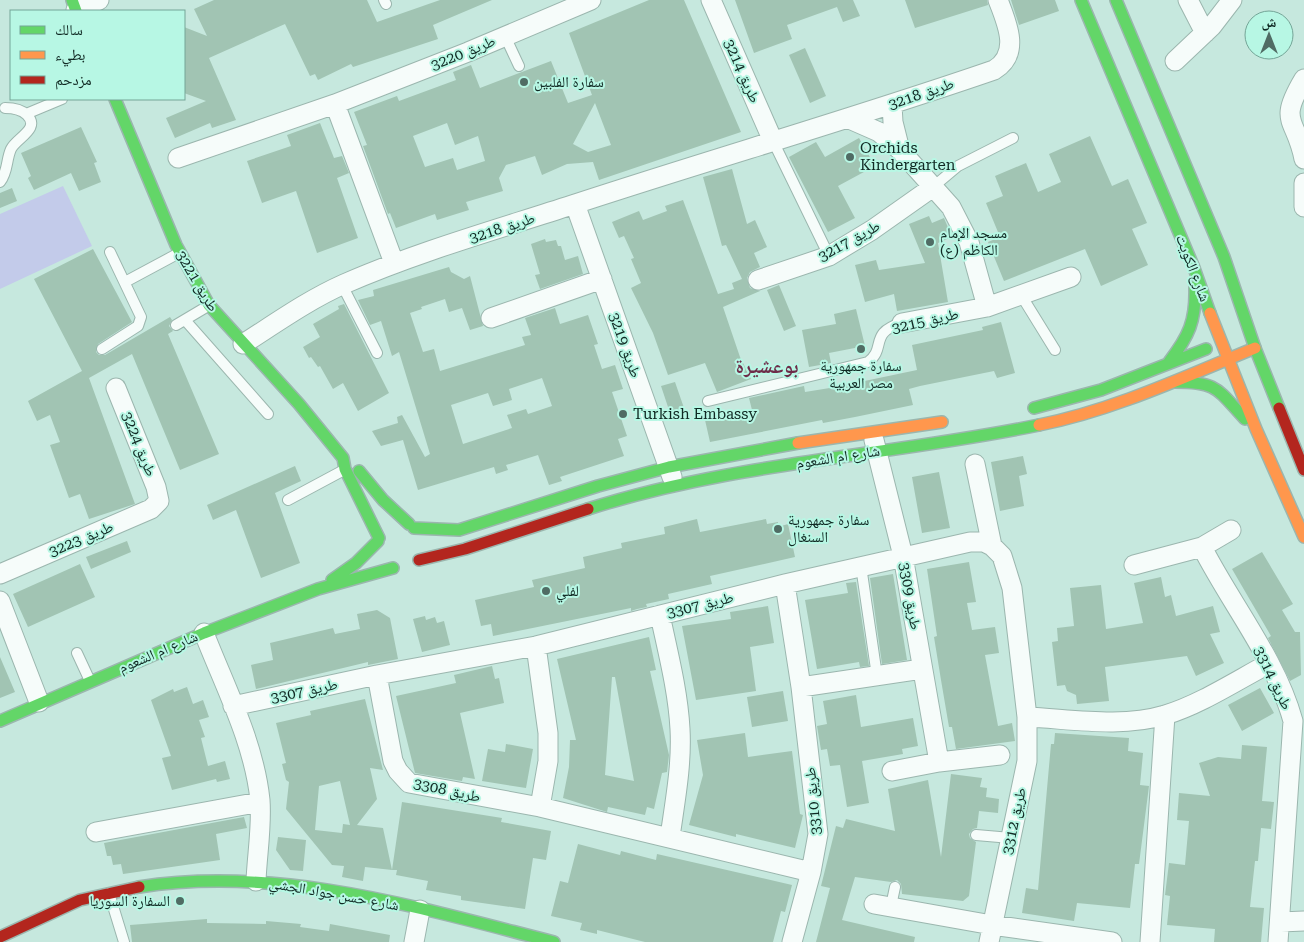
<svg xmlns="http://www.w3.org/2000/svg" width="1304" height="942" font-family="'Roboto Serif','Noto Naskh Arabic',serif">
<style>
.green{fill:#c3cbea}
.building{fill:#a1c4b3;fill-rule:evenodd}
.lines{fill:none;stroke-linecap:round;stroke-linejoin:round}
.lane-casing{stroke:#9bb6ae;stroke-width:12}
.street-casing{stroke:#9bb6ae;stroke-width:21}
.fast-casing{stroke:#9bb6ae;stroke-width:14}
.slow-casing{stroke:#9bb6ae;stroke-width:14}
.jam-casing{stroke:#9bb6ae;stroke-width:14}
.lane{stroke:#f6fcfa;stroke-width:10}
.street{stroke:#f6fcfa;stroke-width:19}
.fast{stroke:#63d668;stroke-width:11}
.slow{stroke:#ff974d;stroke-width:11}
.jam{stroke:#b3261e;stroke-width:11}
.poi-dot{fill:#506c64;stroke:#b7f7e4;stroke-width:2}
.labels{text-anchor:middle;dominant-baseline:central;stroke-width:4;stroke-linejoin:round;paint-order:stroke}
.street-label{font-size:15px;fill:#102923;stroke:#b7f7e4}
.poi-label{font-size:15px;fill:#102923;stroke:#b7f7e4;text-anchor:start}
.district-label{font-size:20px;font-weight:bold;fill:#6e2c49;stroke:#b7f7e4}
</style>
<rect width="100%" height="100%" fill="#c6e8de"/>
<!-- green -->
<path class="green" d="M63 186 92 246 0 289V214Z"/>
<!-- building -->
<path class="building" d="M214 0H367L377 22 440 0H492L433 25 438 39 353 67 351 64 318 80 315 74 310 76 285 24 209 58 236 120 212 128 210 123 175 138 166 118 206 101 184 93V27L207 36 194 9Z
M649 0H684L741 132 599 180 593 162 567 164 542 175 535 156 506 165 499 178 503 191 466 202 469 210 437 220 435 214 396 228 390 213 388 214 363 146 367 145 354 112 397 96 399 101 456 80 453 72 471 65 480 88 551 61 568 103 592 95 569 33ZM595 103 611 145 588 152 573 144ZM447 123 455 145 478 136 485 161 457 170 453 158 425 167 413 136Z
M735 0H853L860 16 843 22 837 7 787 25 792 39 754 53Z
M905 0H987L988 5 915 28Z
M1011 0H1055L1059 11 1019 25Z
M805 48 826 96 810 103 789 55Z
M320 123 334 158 342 156 349 173 337 178 358 238 317 253 296 191 262 203 247 161 291 146 287 135Z
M81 127 97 162 94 163 101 182 79 191 71 173 34 190 28 178 31 176 21 153Z
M1090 136 1112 186 1128 179 1147 223 1132 229 1148 265 1101 286 1085 249 1004 281 988 242 1000 237 986 203 1003 196 995 176 1026 163 1038 192 1061 182 1049 154Z
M859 138 875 166 838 186 855 218 828 232 789 157 816 142 825 157Z
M732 169 747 224 755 220 767 247 754 253 760 267 750 272 747 278 750 288 760 291 723 307 740 357 751 379 717 392 705 363 668 375 653 333 631 288 641 283 631 259 634 258 624 236 619 238 612 222 639 211 643 220 667 211 665 206 683 200 718 294 734 289 732 283 742 279 726 245 722 246 703 177Z
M12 188 17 201 0 208V193Z
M929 216 932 223 944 218 952 237 938 243 948 302 897 311 894 294 865 302 855 265 876 260 879 270 925 263 909 224Z
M545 239 546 242 556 240 558 246H561L565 260 578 256 583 274 540 289 535 275 540 274 531 244Z
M93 249 132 322 98 344 96 352 99 355H105L170 317 172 320 169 326 173 331 168 334 219 454 180 470 132 354 89 378 135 504 89 519 80 494 69 498 50 445 60 442 50 415 37 421 28 401 82 371 34 279Z
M449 267 451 272 464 279 470 276 483 326 470 330 462 308 449 312 445 299 421 307 422 309 410 313 423 352 434 349 440 371 525 345 522 337 531 335 525 318 555 308 560 324 588 315 598 344 594 345 602 369 615 365 623 389 612 392 627 436 618 439 624 456 560 477 562 481 549 485 538 455 506 465 508 470 496 474 494 467 418 490 403 440 381 446 372 431 398 423 397 417 402 415 425 457 430 454 399 352 392 356 381 321 370 325 358 300 374 296 373 290ZM542 378 552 406 528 414 526 409 507 415 512 428 463 444 451 405 488 393 493 406 512 400 509 389Z
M779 285 796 326 784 331 767 290Z
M344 304 389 393 358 411 343 383 333 389 320 366 318 367 311 357 309 358 303 347 320 337 313 324 339 309 338 306Z
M856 309 865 346 829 353 831 363 809 367 802 330 836 324 834 314Z
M1001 322 1015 373 997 378 994 371 920 386 909 389 913 405 855 417 823 423 822 420 710 442 705 420 752 410 749 398 804 386 805 392 836 387 917 370 912 345 983 330 982 327Z
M675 382 684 408 670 413 661 386Z
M1023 456 1027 474 1019 476 1024 506 1000 511 991 462Z
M295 466 301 481 275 493 300 563 261 578 236 510 213 520 207 505Z
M939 472 950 528 922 533 912 477Z
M697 519 700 532 766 519 767 524 778 522V527L788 524 795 557 710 576 712 584 668 594 669 599 646 604 647 607 637 609 631 611V608L493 636 491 624 481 626 475 600 534 587 532 580 585 568 583 557 622 548 621 543 665 534 664 527Z
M127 541 131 552 91 569 86 557Z
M1262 552 1293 604 1282 610 1295 632H1300L1301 675 1290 681 1268 638 1271 636 1232 569Z
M969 562 976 602 967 603 972 630 995 627 999 653 985 655 998 726 1012 723 1015 741 956 749 952 727H949L941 680 934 637 937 636 927 569Z
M80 564 95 597 28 627 13 594Z
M893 574 907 660 882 664 870 578Z
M1161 577 1165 597 1171 595 1176 616 1213 606 1220 632 1210 634 1224 663 1196 676 1187 656 1105 667 1109 701 1077 704 1076 695 1067 691 1065 685 1057 686 1052 642 1058 641 1057 628 1074 626 1070 588 1101 585 1106 629 1143 623 1134 583Z
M856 582 869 666 860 667 859 662 817 669 805 600 848 593 846 583Z
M768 606 774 643 750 647 756 691 696 700 682 626 731 619 730 612Z
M377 610 390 618 398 659 368 665V662L256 689 251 665 273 660 270 643 333 628 335 634 360 629 357 614Z
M425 616 426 620 435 617 437 623 444 621 450 645 422 652 413 619Z
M649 637 656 670 650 671 669 755 667 772 662 773 654 809 647 807 645 815 608 807 607 812 563 798 569 767 570 740H576L557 659ZM612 677H615L634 781 605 775Z
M0 657 15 692 0 698Z
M492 666 495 679 499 678 504 703 460 713 475 779 463 777 462 781 415 773 396 696 456 683 454 675Z
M187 687 193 704 203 700 209 717 199 720 205 737 201 738 208 766 225 761 230 779 217 782 216 779 172 790 162 758 171 756 151 700 173 689 174 692Z
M1260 688 1274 713 1242 731 1228 705Z
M783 691 788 721 752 727 747 697Z
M856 695 861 727 913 718 918 746 902 749 903 754 862 761 869 803 847 807 840 765 830 766 827 749 821 750 817 726 827 724 823 701Z
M365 699 383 770 370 768 377 799 357 825 383 828 392 870 365 867 363 881 342 877 344 866 332 865 286 809 289 782 286 780 282 764 286 763 276 723 311 715 310 711ZM340 781 350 825 343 824 342 833 315 830 319 786Z
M745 733 748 757 792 751 800 814 803 815 795 848 736 834V837L689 825 703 775 697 740Z
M1055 733 1129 738 1128 751 1143 753 1140 785 1149 786 1139 864H1135L1130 908 1077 903 1074 921 1022 913 1026 888 1038 890 1051 744H1054Z
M506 744 533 749 526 788 482 781 488 749 505 752Z
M1242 745 1267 747 1262 801 1274 802 1271 829 1261 828 1258 861H1255L1250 907 1264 908 1261 942H1214L1215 929 1167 925 1170 896 1165 895 1169 863 1185 865 1189 821 1177 820 1179 793 1210 796 1199 763 1218 757 1241 759Z
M951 774 982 778 980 787 987 788 986 797 999 799 998 813 979 811 977 828 973 829 969 834 970 838 976 842 969 896 963 901 902 894 901 884 897 880 891 882 855 877 842 920 915 937 914 942H816L830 888 821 886 836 826 843 828 846 819 895 831 888 789 928 780 941 857Z
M402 802 502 818 501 822 551 831 546 860 533 858 525 909 461 900V896L426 890 428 881 396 875 397 870H392Z
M244 817 247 828 216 834 220 860 123 874 121 864 113 865 111 856H107L104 843Z
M278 837 306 840 303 871 290 870 276 850Z
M578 844 620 855 621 851 656 860 657 854 792 885 785 912 781 911 773 942H645L597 930V934L580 930 582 923 551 916 560 881 568 883Z
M207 919V923L266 924V921L301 924 300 927 329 931 330 924 390 935 389 942H132L130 925Z"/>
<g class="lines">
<defs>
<path id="lane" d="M384 0 386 4
M505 36 519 66
M26 114 62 99
M773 141 829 256
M0 182C8 172 6 160 11 149 16 138 41 129 27 115 21 109 13 108 5 108
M933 187 958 166 1013 138
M125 282 179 253
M342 285 377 353
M1021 295 1055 350
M185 320 268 414
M176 325 208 306
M102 349 138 326 141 317 110 252
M708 401 868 362C887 348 868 333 902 323
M288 500 344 470
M861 566 877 676
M77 653 90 681
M976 835 1011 838
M109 893 124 942
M891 906 895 887"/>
<path id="street" d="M711 0 773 141
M1188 0 1205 33
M76 10 99 0
M1175 61 1212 26 1232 0
M1304 79C1277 124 1296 117 1304 159
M335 104 394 263
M892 105 893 122 900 150
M847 118 879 132 900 150 951 207 969 242 987 307
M178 158 335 104 468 52 591 0
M1304 183V207
M575 204 672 477
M758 280 829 256 872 230 933 187
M491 318 602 279
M902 323 987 307 1071 277
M243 344C276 323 308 300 344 284 417 252 495 230 572 205 712 159 855 118 994 70 1021 54 1007 23 998 0
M874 440 903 556 939 762
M975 464 992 546
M1202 547C1231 604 1276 659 1293 721L1278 942
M1134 565 1202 547 1231 530
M0 574 151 509 159 501 156 487 116 388
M785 584 801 687 818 834 811 872 792 942
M0 601 39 702
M660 615C668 653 678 691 680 729 682 765 675 801 670 837
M204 633C225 687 254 742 260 800 262 827 257 855 256 881
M536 646 548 733V761L540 807
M377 675 393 761 398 771 409 783 540 807 811 872
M801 687 922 669
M233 706 377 675 536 646 785 584 970 542H984L992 546 1002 556 1012 588 1027 717V761L989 942
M1027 717C1071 719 1122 728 1165 715 1199 705 1236 681 1268 664
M892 771 939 762 1000 755
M96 832 260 802
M874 904 992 925 1112 942
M1281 922 1304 921
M414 942 420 910
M1150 942 1165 715"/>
<path id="fast" d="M72 0 76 11
M1081 0 1194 268 1210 313
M1116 0 1224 257 1255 348 1279 408
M115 99 176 245 209 305 299 404 343 458 345 469 379 538
M1169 362C1189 336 1196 321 1195 287
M1175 382C1218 382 1217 389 1245 419
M1034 408 1101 390 1206 349
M359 471 383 500 409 524
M588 509C734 462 889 456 1039 425
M414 528 459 530 598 486 669 467 798 443
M332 580 356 563 378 541
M0 721 204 633 318 589 393 568
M139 887C279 865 420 908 554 942"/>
<path id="slow" d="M1210 313 1256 429 1304 537
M1039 425C1114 410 1184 377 1255 348
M798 443 942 422"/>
<path id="jam" d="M1279 408 1304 470
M419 560 465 549 588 509
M0 937 80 900 139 887"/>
</defs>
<!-- lane casing -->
<use href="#lane" class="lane-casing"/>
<!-- street casing -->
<use href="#street" class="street-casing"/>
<!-- fast casing -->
<use href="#fast" class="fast-casing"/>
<!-- slow casing -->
<use href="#slow" class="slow-casing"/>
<!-- jam casing -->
<use href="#jam" class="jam-casing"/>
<!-- lane -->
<use href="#lane" class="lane"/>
<!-- street -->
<use href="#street" class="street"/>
<!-- fast -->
<use href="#fast" class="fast"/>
<!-- slow -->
<use href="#slow" class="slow"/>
<!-- jam -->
<use href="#jam" class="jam"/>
</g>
<!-- markers -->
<g class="poi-dot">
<circle cx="524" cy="82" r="5"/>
<circle cx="850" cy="157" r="5"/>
<circle cx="930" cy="242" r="5"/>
<circle cx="861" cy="349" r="5"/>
<circle cx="623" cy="414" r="5"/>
<circle cx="778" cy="529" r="5"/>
<circle cx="546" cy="591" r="5"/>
<circle cx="180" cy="901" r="5"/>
</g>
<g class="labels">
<!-- street labels -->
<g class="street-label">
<text transform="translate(463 53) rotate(-22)">طريق 3220</text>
<text transform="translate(742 71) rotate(66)">طريق 3214</text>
<text transform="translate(921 94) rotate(-19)">طريق 3218</text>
<text transform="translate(502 228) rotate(-18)">طريق 3218</text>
<text transform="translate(849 241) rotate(-29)">طريق 3217</text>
<text transform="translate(1193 268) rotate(69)">شارع الكويت</text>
<text transform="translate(197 281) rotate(59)">طريق 3221</text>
<text transform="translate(925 321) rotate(-13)">طريق 3215</text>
<text transform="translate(625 345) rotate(70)">طريق 3219</text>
<text transform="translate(139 444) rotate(68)">طريق 3224</text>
<text transform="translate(838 457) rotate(-9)">شارع ام الشعوم</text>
<text transform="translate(81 539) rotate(-23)">طريق 3223</text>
<text transform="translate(910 596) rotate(80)">طريق 3309</text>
<text transform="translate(700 605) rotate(-14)">طريق 3307</text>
<text transform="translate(158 652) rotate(-23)">شارع ام الشعوم</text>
<text transform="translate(1273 678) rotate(64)">طريق 3314</text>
<text transform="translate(304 691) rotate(-12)">طريق 3307</text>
<text transform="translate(447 790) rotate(12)">طريق 3308</text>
<text transform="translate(813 801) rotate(-95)">طريق 3310</text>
<text transform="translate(1014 821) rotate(-78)">طريق 3312</text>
<text transform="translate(334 894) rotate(10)">شارع حسن جواد الجشي</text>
</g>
<!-- poi labels -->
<g class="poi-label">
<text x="534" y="82">سفارة الفلبين</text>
<text x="860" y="148">Orchids<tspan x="860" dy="17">Kindergarten</tspan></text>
<text x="940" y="233">مسجد الإمام<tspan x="940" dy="17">الكاظم (ع)</tspan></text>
<text x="861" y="366" text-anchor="middle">سفارة جمهورية<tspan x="861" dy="17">مصر العربية</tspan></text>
<text x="633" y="414">Turkish Embassy</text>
<text x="788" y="520">سفارة جمهورية<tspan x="788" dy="17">السنغال</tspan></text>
<text x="556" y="591">لفلي</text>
<text x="170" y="901" text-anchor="end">السفارة السوريا</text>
</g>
<!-- district labels -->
<g class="district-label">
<text x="767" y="366">بوعشيرة</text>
</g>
</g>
<!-- legend -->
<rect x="10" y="10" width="175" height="90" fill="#b7f7e4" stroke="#74a597"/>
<rect x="20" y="26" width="25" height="8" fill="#63d668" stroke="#74a597"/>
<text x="55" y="35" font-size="15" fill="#102923">سالك</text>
<rect x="20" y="51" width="25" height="8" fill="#ff974d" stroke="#74a597"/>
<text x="55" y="60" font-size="15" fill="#102923">بطيء</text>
<rect x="20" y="76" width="25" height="8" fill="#b3261e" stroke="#74a597"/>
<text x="55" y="85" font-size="15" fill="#102923">مزدحم</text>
<!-- north arrow -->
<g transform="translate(1269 35)"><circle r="24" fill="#b7f7e4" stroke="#74a597"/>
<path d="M0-4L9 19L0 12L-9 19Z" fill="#506c64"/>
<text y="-8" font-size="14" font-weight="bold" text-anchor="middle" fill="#102923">ش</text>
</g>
</svg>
